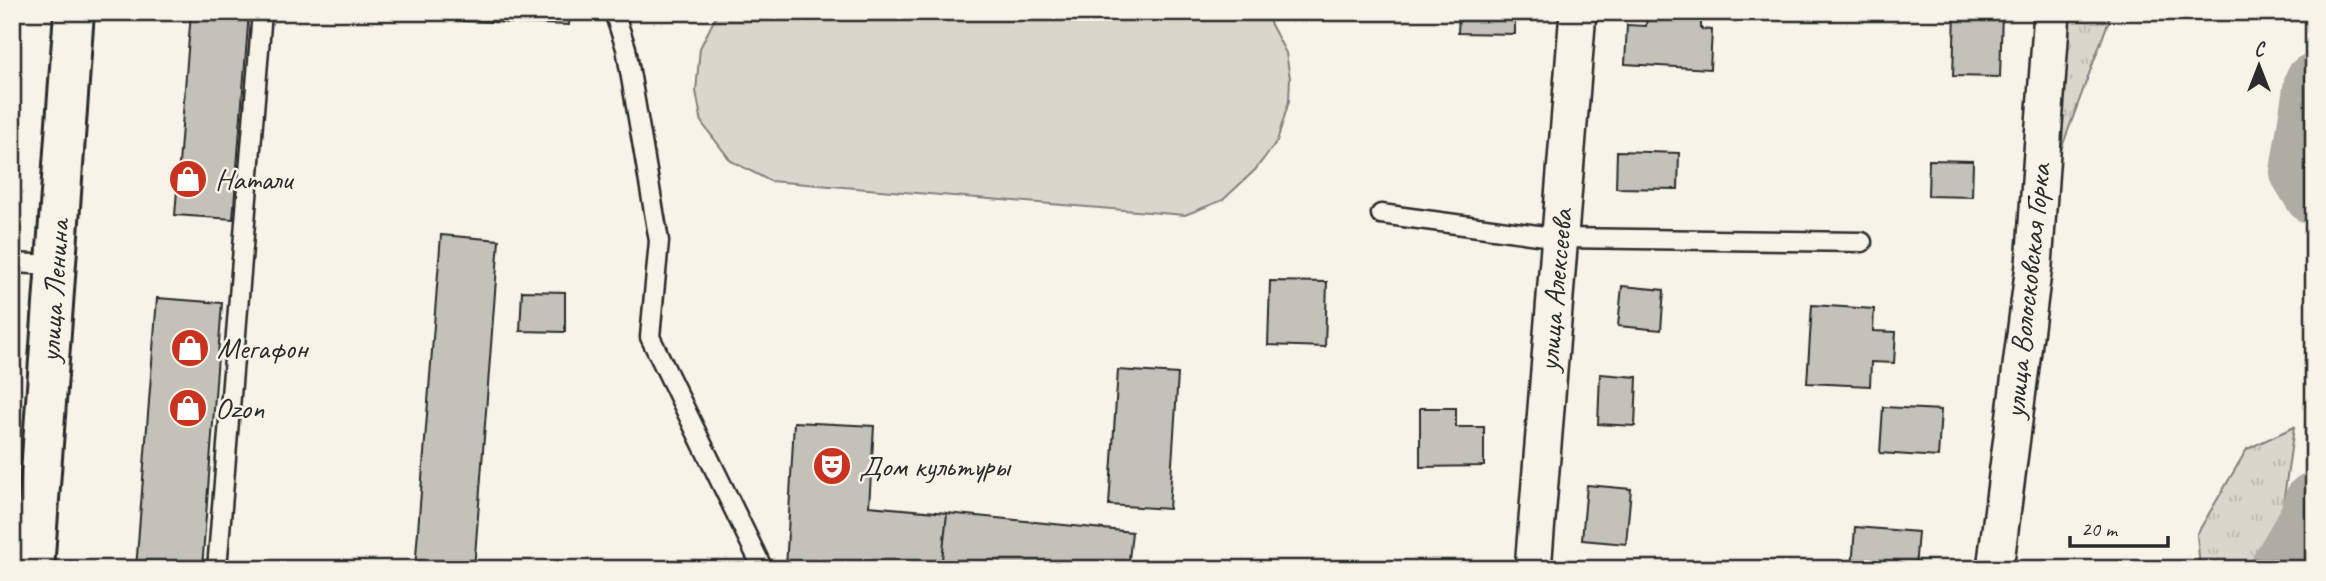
<svg xmlns="http://www.w3.org/2000/svg" width="2326" height="581" font-family="Caveat,sans-serif">
<style>
.grass{fill:url(#grass-tufts);stroke:#82807c;stroke-width:2}
.pitch{fill:#dad6cc;stroke:#82807c;stroke-width:2}
.lines{fill:none;stroke-linecap:round;stroke-linejoin:round}
.river{stroke:#afaca4;stroke-width:60}
.building{fill:#c4c1b9;stroke:#2b2b2b;stroke-width:2}
.service-casing{stroke:#2b2b2b;stroke-width:23}
.minor-casing{stroke:#2b2b2b;stroke-width:40}
.primary-casing{stroke:#2b2b2b;stroke-width:44}
.service{stroke:#f7f3e8;stroke-width:18}
.minor{stroke:#f7f3e8;stroke-width:35}
.primary{stroke:#f7f3e8;stroke-width:38}
.labels{text-anchor:middle;dominant-baseline:central;stroke-width:5;stroke-linejoin:round;paint-order:stroke}
.poi-label{font-size:30px;fill:#2b2b2b;stroke:#f7f3e8;text-anchor:start}
.street-label{font-size:30px;fill:#2b2b2b;stroke:#f7f3e8}
</style>
<defs>
<pattern id="grass-tufts" width="24" height="20" patternUnits="userSpaceOnUse" patternTransform="scale(1.75)"><rect width="24" height="20" fill="#dad6cc"/><path d="M3 7l-1-3M5 7V3M7 7l1-3M15 17l-1-3M17 17v-4M19 17l1-3" fill="none" stroke="#bbb8af"/></pattern>
</defs>
<rect width="100%" height="100%" fill="#f7f3e8"/>
<filter id="ink" filterUnits="userSpaceOnUse"><feTurbulence type="fractalNoise" baseFrequency=".0143" numOctaves="2"/><feDisplacementMap in="SourceGraphic" scale="14" xChannelSelector="R" yChannelSelector="G"/><feConvolveMatrix kernelMatrix="1 2 1 2 8 2 1 2 1" color-interpolation-filters="sRGB"/></filter>
<g filter="url(#ink)">
<!-- grass -->
<path class="grass" d="M2054 12H2112L2039 209Z
M2294 427 2279 533 2261 569H2200L2197 534 2247 449Z"/>
<!-- pitch -->
<path class="pitch" d="M718 12H1261L1267 17 1286 53 1290 78 1289 101 1277 141 1255 170 1223 200 1185 215 770 181 731 161 702 123 696 91 700 48Z"/>
<g class="lines">
<!-- river -->
<path class="river" d="M2314 83 2300 172 2314 195
M2280 569 2307 523 2314 502"/>
</g>
<!-- building -->
<path class="building" d="M191 12H249L233 219 175 215Z
M463 12H570L569 25 463 21Z
M1459 12H1515V34L1458 33Z
M1955 12H2002L2000 77 1953 76Z
M1647 17 1701 21V29L1712 30 1710 69 1625 64 1627 25 1646 26Z
M1617 151 1679 153 1678 189 1616 188Z
M1929 160 1973 161 1972 197 1928 196Z
M441 235 499 240 474 569H415Z
M1270 281 1327 282 1325 347 1268 345Z
M1622 286 1664 290 1661 330 1618 326Z
M522 291 565 292V332L520 331Z
M157 298 222 303 202 569H136Z
M1812 305 1874 309 1873 331 1896 332 1894 363 1871 362 1870 386 1807 383Z
M1118 370 1178 374 1169 509 1109 505Z
M1600 374 1637 377 1635 426 1598 424Z
M1883 407 1941 410 1938 457 1880 453Z
M1420 408H1456V427H1484V466L1420 467Z
M794 422 874 426 869 506 947 513 941 569H786Z
M1587 485 1631 489 1626 544 1582 540Z
M947 513 1132 532 1128 569H941Z
M1855 527 1918 532 1915 569H1852Z
M1431 565 1479 569H1431Z"/>
<g class="lines">
<defs>
<path id="service" d="M614 12 626 48 659 241 650 337 763 569
M1381 214 1560 238 1862 242
M12 263 56 265
M217 569 262 12"/>
<path id="minor" d="M1533 569 1578 12
M1995 569 2034 265 2052 12"/>
<path id="primary" d="M34 569 74 12"/>
</defs>
<!-- service casing -->
<use href="#service" class="service-casing"/>
<!-- minor casing -->
<use href="#minor" class="minor-casing"/>
<!-- primary casing -->
<use href="#primary" class="primary-casing"/>
<!-- service -->
<use href="#service" class="service"/>
<!-- minor -->
<use href="#minor" class="minor"/>
<!-- primary -->
<use href="#primary" class="primary"/>
</g>
</g>
<!-- icons -->
<defs>
<symbol id="shop-disc" viewBox="-11 -11 22 22"><circle r="9.5" fill="#c8321e" stroke="#f7f3e8"/><path d="M-5-2.5h2.3a2.7 3.5 0 0 1 5.4 0H5L5.5 6h-11ZM-1.5-2.5h3a1.5 2.3 0 0 0-3 0Z" fill="#fff"/></symbol>
<symbol id="theatre-disc" viewBox="-11 -11 22 22"><circle r="9.5" fill="#c8321e" stroke="#f7f3e8"/><path d="M-5-5.5Q0-4 5-5.5V0Q5 5 0 6Q-5 5-5 0ZM-3.3-2.5H-1v1.5H-3.3ZM1-2.5H3.3v1.5H1ZM-2.8 1Q0 5.5 2.8 1Z" fill="#fff"/></symbol>
</defs>
<g fill-rule="evenodd">
<use href="#shop-disc" x="166" y="157" width="44" height="44"/>
<use href="#shop-disc" x="168" y="326" width="44" height="44"/>
<use href="#shop-disc" x="166" y="386" width="44" height="44"/>
<use href="#theatre-disc" x="810" y="444" width="44" height="44"/>
</g>
<g class="labels">
<!-- poi labels -->
<g class="poi-label">
<text x="215" y="179">Натали</text>
<text x="217" y="348">Мегафон</text>
<text x="215" y="408">Ozon</text>
<text x="859" y="466">Дом культуры</text>
</g>
<!-- street labels -->
<g class="street-label">
<text transform="translate(1555 290) rotate(-85)">улица Алексеева</text>
<text transform="translate(54 291) rotate(-86)">улица Ленина</text>
<text transform="translate(2027 291) rotate(-84)">улица Волосковская Горка</text>
</g>
</g>
<!-- margin -->
<rect width="2326" height="581" fill="none" stroke="#f7f3e8" stroke-width="42"/>
<rect x="21" y="21" width="2284" height="539" fill="none" stroke="#2b2b2b" stroke-width="2.5" filter="url(#ink)"/>
<!-- north arrow -->
<g transform="translate(2259 66)" stroke="#f7f3e8" stroke-width="5" paint-order="stroke">
<path d="M0-5L12 26L0 18L-12 26Z" fill="#2b2b2b"/>
<text y="-10" font-size="19" font-weight="bold" text-anchor="middle" fill="#2b2b2b">С</text>
</g>
<!-- scale -->
<path d="M2070 536v10h98v-10" fill="none" stroke="#2b2b2b" stroke-width="3.5"/>
<text x="2081" y="536" font-size="21" fill="#2b2b2b" stroke="#f7f3e8" stroke-width="5" paint-order="stroke">20 m</text>
</svg>
